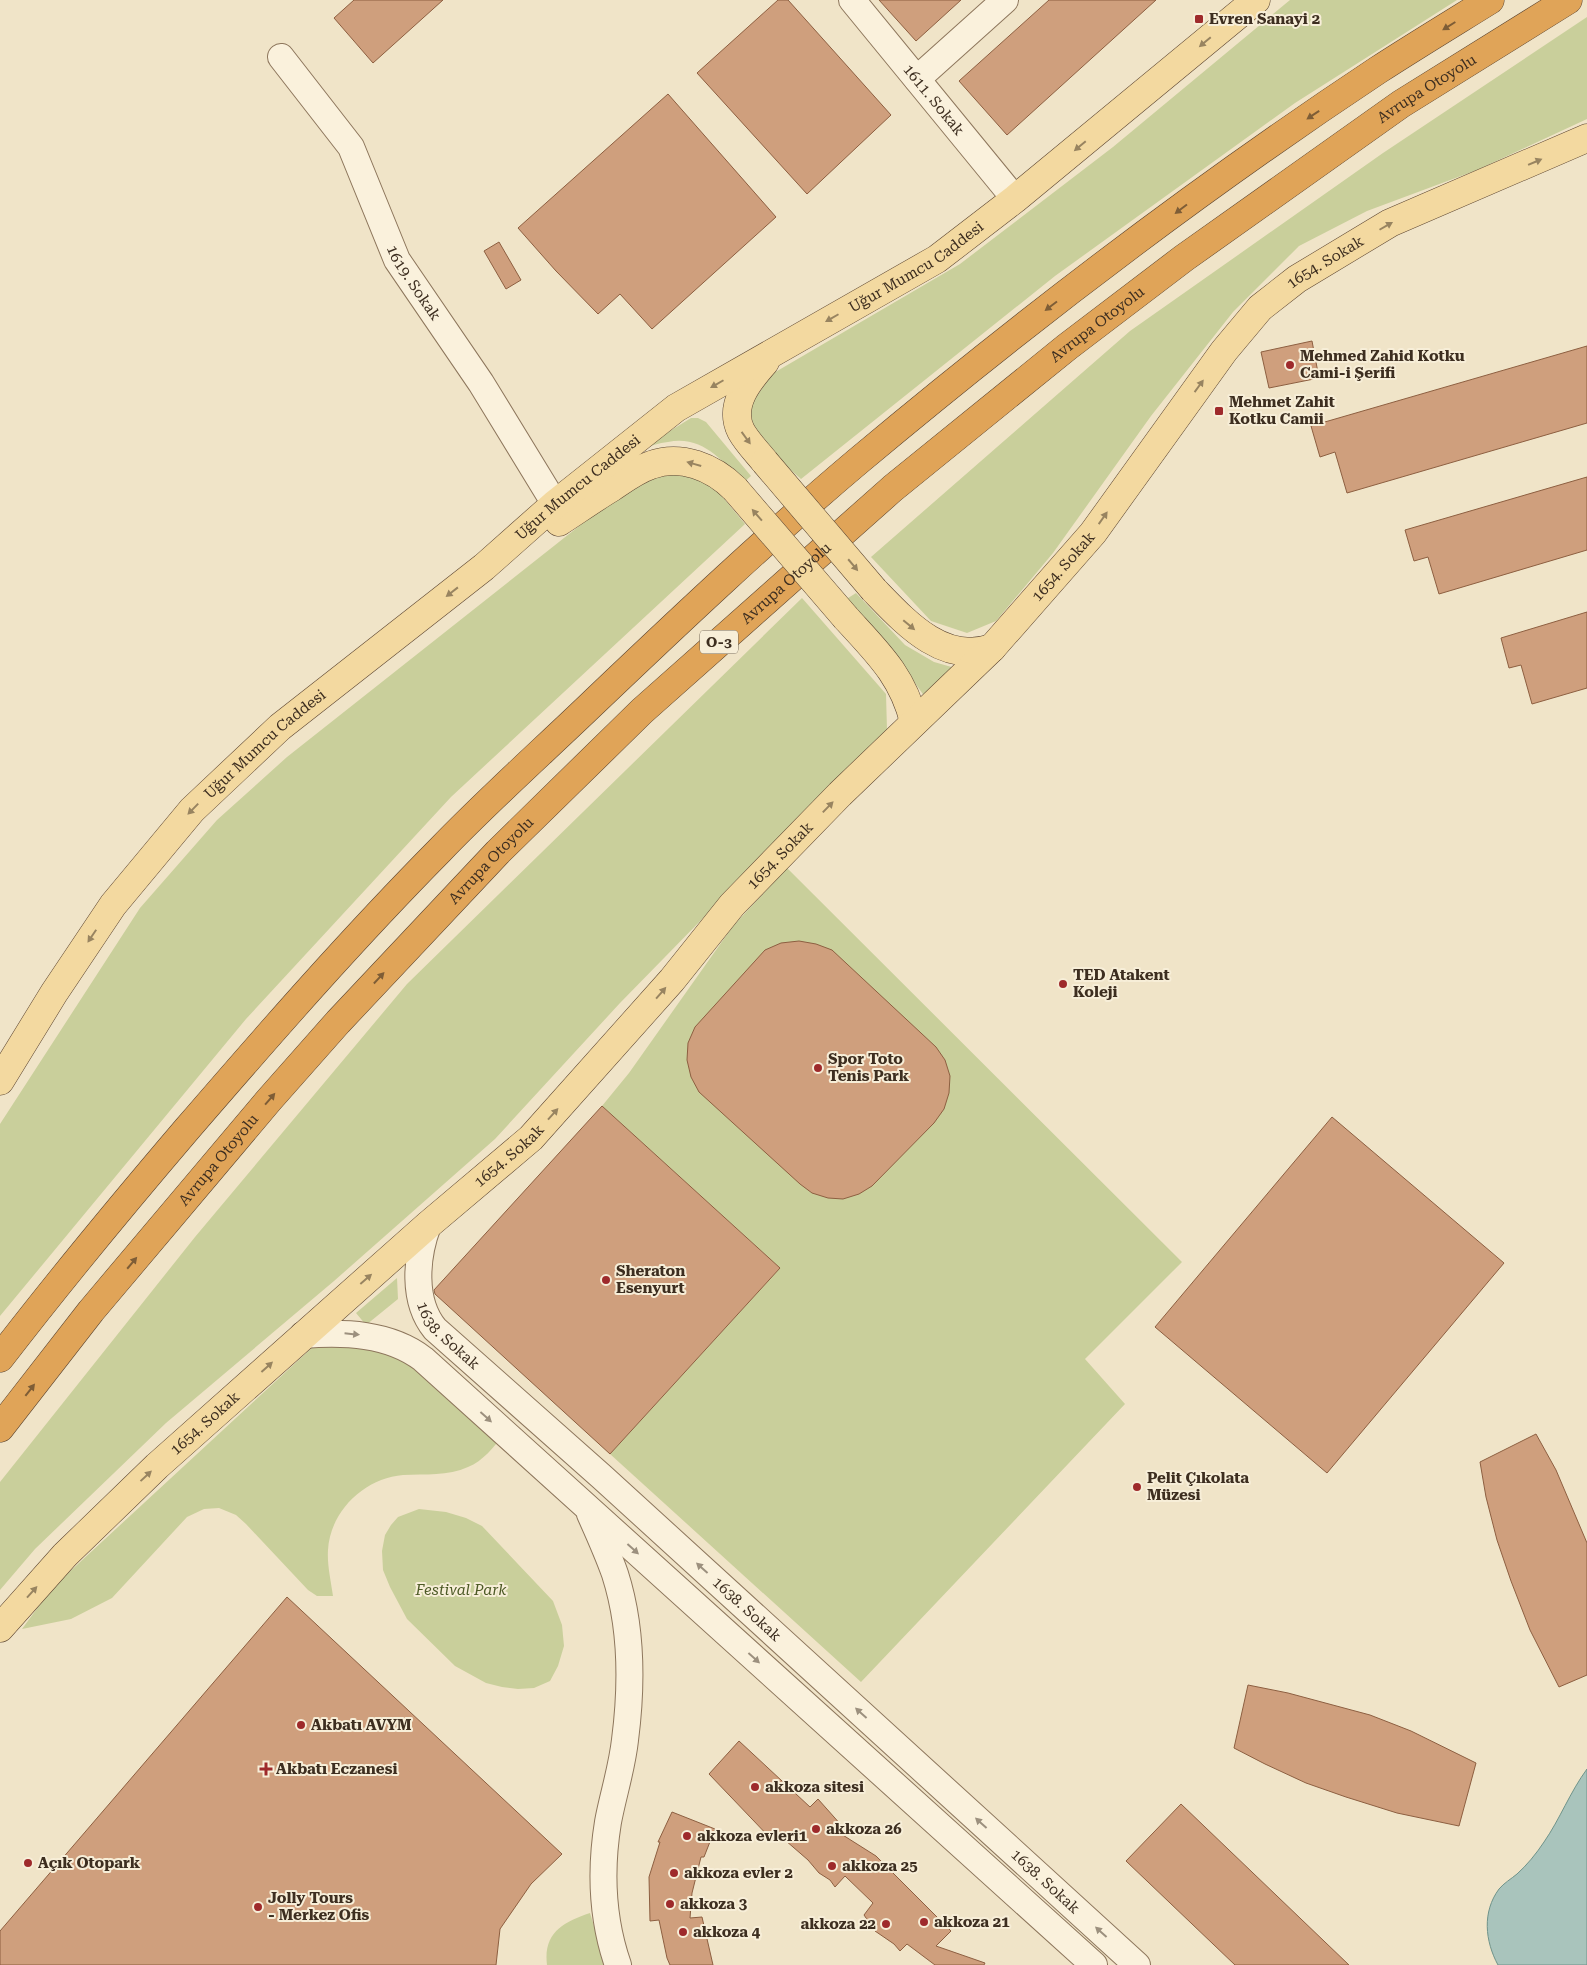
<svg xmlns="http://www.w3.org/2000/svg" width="1587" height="1965" font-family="'Roboto Serif',serif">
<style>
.green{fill:#c9cf9b}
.water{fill:#a9c4bc;stroke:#6f938a}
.building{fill:#cf9f7d;stroke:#8d5f41}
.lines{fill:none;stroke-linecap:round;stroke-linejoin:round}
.minor-casing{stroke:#8d765c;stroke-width:28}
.major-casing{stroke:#5b4430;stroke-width:29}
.highway-casing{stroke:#5b4430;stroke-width:29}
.minor{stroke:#faf1dc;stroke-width:26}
.major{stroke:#f3d9a0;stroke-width:28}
.highway{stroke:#e0a458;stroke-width:28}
.major-bridge-casing{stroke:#5b4430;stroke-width:29;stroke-linecap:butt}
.major-bridge{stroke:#f3d9a0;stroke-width:28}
.oneway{fill:#7e5d36}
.oneway2{fill:#988460}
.oneway3{fill:#9c907e}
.poi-dot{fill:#9e2a2b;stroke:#f7eed8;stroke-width:2}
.labels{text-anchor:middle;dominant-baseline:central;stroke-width:4;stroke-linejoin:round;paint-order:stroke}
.shield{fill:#f7eed8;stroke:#756857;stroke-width:1}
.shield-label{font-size:14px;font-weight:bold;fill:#3d2e20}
.poi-label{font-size:15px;font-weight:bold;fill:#3d2e20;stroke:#f7eed8;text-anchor:start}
.street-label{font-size:15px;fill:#3d2e20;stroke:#f7eed8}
.park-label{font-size:15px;font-style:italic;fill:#4d5a26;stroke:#f7eed8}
</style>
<rect width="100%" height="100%" fill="#f0e4c8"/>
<!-- green -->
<path class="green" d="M1290 0H1457L1295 103 1055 276 801 479 759 442 748 409 772 374 960 264 1113 147Z
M1587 17V119L1477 170 1367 211 1299 246 1233 312 1151 416 1053 553 996 621 967 633 931 621 871 557 1130 331 1383 153Z
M691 418H698L706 422 751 476 743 483C723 461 702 435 668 442 659 443 650 446 641 449Z
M686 472 716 489 745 524 451 797 246 1019 0 1316V1124L140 908 217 820 287 757 607 504 652 477Z
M856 593 905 645 934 662 955 668 925 697 902 665 845 600Z
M802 598 886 694 887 730 620 1003 495 1139 334 1281 166 1423 35 1549 0 1590V1482L195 1237 407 984Z
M787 868 1182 1262 1085 1359 1125 1404 861 1682 610 1454 780 1268 602 1106 629 1073 733 926Z
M397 1278 398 1299 366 1325 356 1313Z
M328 1333 377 1339 504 1434C494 1447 483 1461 468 1467 448 1476 425 1474 403 1475 365 1478 330 1511 328 1550 327 1565 331 1581 333 1596H317L308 1590 246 1524 236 1515 219 1508 204 1509 187 1517 112 1598 71 1619 22 1629 52 1588Z
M419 1509 446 1512 466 1518 482 1526 553 1601 562 1625 564 1646 558 1666 550 1681 534 1688 518 1689 502 1687 486 1683 455 1666 407 1619 390 1587 383 1570 382 1551 385 1535 391 1525 398 1517Z
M590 1913 606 1965H547C543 1933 563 1922 590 1913Z"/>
<!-- water -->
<path class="water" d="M1587 1769V1965H1498C1485 1941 1482 1912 1499 1889 1504 1883 1511 1879 1517 1874 1527 1865 1536 1854 1544 1842 1560 1819 1570 1792 1587 1769Z"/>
<!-- building -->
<path class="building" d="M354 0H443L373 63 334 18Z
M778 0H788L891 115 807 194 697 73Z
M879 0H961L916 41Z
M1049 0H1156L1007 135 959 81Z
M668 94 776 217 652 329 620 294 598 314 556 271 518 228Z
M499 242 521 280 506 289 484 251Z
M1312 341 1319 378 1269 388 1261 352Z
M1587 346V423L1347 493 1335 452 1320 457 1311 426Z
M1587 477V550L1439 594 1428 557 1414 561 1405 530Z
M1587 612V688L1532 704 1521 665 1509 668 1501 638Z
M799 941 816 944 832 950 936 1047 945 1060 950 1076 949 1093 944 1109 934 1123 872 1186 859 1194 843 1199 828 1198 812 1193 800 1184 699 1092 691 1077 687 1060 688 1043 695 1027 765 950 781 943Z
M602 1106 780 1268 610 1454 435 1294 434 1290Z
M1332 1117 1504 1263 1327 1473 1155 1327Z
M1536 1434 1556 1470 1587 1543V1675L1559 1687 1530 1630 1511 1581 1497 1540 1486 1497 1480 1462Z
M287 1597 562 1854 531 1884 500 1929 496 1965H0V1931Z
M1248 1685 1288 1693 1370 1715 1411 1731 1476 1763 1459 1826 1397 1813 1346 1797 1306 1783 1265 1764 1234 1748Z
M739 1741 810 1807 818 1799 842 1826 838 1832 876 1856 951 1931 936 1946 985 1963 984 1965H935L907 1944 900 1951 894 1944 875 1931 864 1915 873 1903 845 1876 835 1887 830 1880 819 1873 808 1860 778 1834 773 1841 709 1774Z
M1181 1804 1349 1965H1235L1126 1861Z
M672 1812 715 1829 704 1857H701L692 1893 690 1918 702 1917 713 1965H670L667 1958 659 1920 650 1921 649 1877 660 1842H658Z"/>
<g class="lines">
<defs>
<g id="minor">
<path id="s1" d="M852 0 1015 199"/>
<path id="s2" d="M281 57 351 147 397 260 481 383 555 504"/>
<path d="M917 79 1005 0"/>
<path id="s3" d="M428 1225C416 1257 412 1301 435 1329L602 1477 1137 1965"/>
<path d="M303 1335C344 1332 389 1333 423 1359L1094 1965"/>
<path d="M590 1514C599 1534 608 1554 615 1574 632 1627 632 1686 625 1740 622 1768 613 1795 608 1822 600 1871 602 1919 618 1965"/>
</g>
<g id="major">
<path d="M765 462C757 452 747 442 741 431 728 405 749 380 765 362"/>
<path d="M559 522C576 511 593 499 611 488 623 480 636 470 651 465 681 454 713 467 735 489"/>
<path d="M874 590C905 622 943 665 992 648"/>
<path d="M846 618C877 652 903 676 914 722"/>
<path id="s4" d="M0 1081 54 993 113 905 192 810 280 727 484 567 555 504 676 408 937 259 1015 199 1256 0"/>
<path id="s5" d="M0 1628 65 1555 157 1466 428 1225 531 1138 672 980 732 905 840 794 992 648 1093 533 1224 351 1260 308 1297 279 1390 223 1587 138"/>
</g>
<g id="highway">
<path d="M0 1358C60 1280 123 1204 187 1129 269 1034 352 939 440 850 489 799 543 751 594 702 680 620 767 538 857 462 1024 322 1197 190 1378 70 1415 46 1453 23 1490 0"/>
<path id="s6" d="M0 1428 91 1311 269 1100 338 1022 498 852 642 711 893 488 1067 347 1184 258 1401 104 1568 0"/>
</g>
</defs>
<!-- minor casing -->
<use href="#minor" class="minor-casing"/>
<!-- major casing -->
<use href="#major" class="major-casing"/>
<!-- highway casing -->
<use href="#highway" class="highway-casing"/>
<!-- minor -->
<use href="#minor" class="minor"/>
<!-- major -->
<use href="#major" class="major"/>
<!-- highway -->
<use href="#highway" class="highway"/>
<defs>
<path id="major-bridge" d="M765 462 874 590
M735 489 846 618"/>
</defs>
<!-- major-bridge casing -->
<use href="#major-bridge" class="major-bridge-casing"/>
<!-- major-bridge -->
<use href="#major-bridge" class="major-bridge"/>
</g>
<!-- one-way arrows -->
<defs><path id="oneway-solid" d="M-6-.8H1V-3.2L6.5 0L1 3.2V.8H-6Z" transform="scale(1.25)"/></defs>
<g class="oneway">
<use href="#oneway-solid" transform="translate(1449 26) rotate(148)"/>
<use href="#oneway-solid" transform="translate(1313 115) rotate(146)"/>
<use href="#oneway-solid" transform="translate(1181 209) rotate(143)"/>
<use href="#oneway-solid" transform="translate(1051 306) rotate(143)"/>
<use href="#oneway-solid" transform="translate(379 978) rotate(-47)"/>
<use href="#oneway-solid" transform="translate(270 1099) rotate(-49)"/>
<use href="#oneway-solid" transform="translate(132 1263) rotate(-50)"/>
<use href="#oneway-solid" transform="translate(30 1390) rotate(-52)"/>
</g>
<g class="oneway2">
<use href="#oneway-solid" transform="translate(1205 42) rotate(140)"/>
<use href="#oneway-solid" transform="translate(1080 146) rotate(140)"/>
<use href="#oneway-solid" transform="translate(1535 162) rotate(-23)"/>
<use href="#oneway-solid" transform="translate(1386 226) rotate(-30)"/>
<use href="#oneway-solid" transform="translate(832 318) rotate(150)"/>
<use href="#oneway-solid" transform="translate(717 384) rotate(150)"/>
<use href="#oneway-solid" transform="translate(1199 386) rotate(-54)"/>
<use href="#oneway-solid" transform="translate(746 438) rotate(54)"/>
<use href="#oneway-solid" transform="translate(694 464) rotate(-164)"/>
<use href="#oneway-solid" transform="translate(757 515) rotate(-131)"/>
<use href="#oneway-solid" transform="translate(1103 518) rotate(-55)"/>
<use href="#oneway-solid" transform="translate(853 565) rotate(50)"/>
<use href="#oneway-solid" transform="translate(452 592) rotate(142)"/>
<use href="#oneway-solid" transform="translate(909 625) rotate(40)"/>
<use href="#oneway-solid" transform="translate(828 807) rotate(-46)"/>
<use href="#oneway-solid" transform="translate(193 809) rotate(134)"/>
<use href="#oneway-solid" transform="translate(92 936) rotate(124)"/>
<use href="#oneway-solid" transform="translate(661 993) rotate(-49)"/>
<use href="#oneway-solid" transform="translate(553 1114) rotate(-48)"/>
<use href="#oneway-solid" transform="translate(366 1279) rotate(-41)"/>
<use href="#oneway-solid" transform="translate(267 1367) rotate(-42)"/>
<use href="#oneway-solid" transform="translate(146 1476) rotate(-43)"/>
<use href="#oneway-solid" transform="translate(32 1592) rotate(-48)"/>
</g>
<g class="oneway3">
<use href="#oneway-solid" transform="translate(352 1334) rotate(6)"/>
<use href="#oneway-solid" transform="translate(486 1417) rotate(42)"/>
<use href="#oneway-solid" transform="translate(633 1549) rotate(42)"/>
<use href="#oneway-solid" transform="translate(702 1568) rotate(-138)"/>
<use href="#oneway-solid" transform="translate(754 1658) rotate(42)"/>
<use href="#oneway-solid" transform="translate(861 1713) rotate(-138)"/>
<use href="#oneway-solid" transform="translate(981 1823) rotate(-138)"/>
<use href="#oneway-solid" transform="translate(1101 1932) rotate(-138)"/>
</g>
<!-- markers -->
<g class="poi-dot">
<rect x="1194" y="14" width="10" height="10" rx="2.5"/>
<circle cx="1290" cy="365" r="5"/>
<rect x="1214" y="406" width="10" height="10" rx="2.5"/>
<circle cx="1063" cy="984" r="5"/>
<circle cx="818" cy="1068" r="5"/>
<circle cx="606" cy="1280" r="5"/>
<circle cx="1137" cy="1487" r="5"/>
<circle cx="301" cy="1725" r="5"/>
<path d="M263.5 1761.5h5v5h5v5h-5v5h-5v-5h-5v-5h5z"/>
<circle cx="755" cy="1787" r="5"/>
<circle cx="816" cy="1829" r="5"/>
<circle cx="687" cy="1836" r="5"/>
<circle cx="28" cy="1863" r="5"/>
<circle cx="832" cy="1866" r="5"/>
<circle cx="674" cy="1873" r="5"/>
<circle cx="670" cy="1904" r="5"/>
<circle cx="258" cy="1907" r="5"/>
<circle cx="924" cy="1922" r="5"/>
<circle cx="886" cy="1924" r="5"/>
<circle cx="683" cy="1932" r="5"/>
</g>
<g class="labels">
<!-- shield labels -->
<rect class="shield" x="700" y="630.5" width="38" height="23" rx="4"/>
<g class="shield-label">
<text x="719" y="642">O-3</text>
</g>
<!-- poi labels -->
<g class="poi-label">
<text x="1209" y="19">Evren Sanayi 2</text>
<text x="1300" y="356">Mehmed Zahid Kotku<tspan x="1300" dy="17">Cami-i Şerifi</tspan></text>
<text x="1229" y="402">Mehmet Zahit<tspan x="1229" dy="17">Kotku Camii</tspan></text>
<text x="1073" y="975">TED Atakent<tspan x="1073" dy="17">Koleji</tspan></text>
<text x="828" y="1059">Spor Toto<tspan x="828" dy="17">Tenis Park</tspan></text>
<text x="616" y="1271">Sheraton<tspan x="616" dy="17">Esenyurt</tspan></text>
<text x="1147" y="1478">Pelit Çıkolata<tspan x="1147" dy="17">Müzesi</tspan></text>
<text x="311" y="1725">Akbatı AVYM</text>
<text x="276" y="1769">Akbatı Eczanesi</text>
<text x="765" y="1787">akkoza sitesi</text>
<text x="826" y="1829">akkoza 26</text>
<text x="697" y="1836">akkoza evleri1</text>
<text x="38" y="1863">Açık Otopark</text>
<text x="842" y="1866">akkoza 25</text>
<text x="684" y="1873">akkoza evler 2</text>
<text x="268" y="1898">Jolly Tours<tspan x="268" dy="17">- Merkez Ofis</tspan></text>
<text x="680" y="1904">akkoza 3</text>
<text x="934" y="1922">akkoza 21</text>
<text x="876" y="1924" text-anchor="end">akkoza 22</text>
<text x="693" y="1932">akkoza 4</text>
</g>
<!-- street labels -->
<g class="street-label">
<text stroke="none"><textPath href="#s6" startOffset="1966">Avrupa Otoyolu</textPath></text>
<text stroke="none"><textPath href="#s1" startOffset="129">1611. Sokak</textPath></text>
<text stroke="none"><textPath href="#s5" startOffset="1910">1654. Sokak</textPath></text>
<text stroke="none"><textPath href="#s4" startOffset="1241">Uğur Mumcu Caddesi</textPath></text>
<text stroke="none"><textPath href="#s2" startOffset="264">1619. Sokak</textPath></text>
<text stroke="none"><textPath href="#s6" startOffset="1561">Avrupa Otoyolu</textPath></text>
<text stroke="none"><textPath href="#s4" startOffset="836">Uğur Mumcu Caddesi</textPath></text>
<text stroke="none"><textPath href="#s5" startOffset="1505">1654. Sokak</textPath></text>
<text stroke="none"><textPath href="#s6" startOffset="1156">Avrupa Otoyolu</textPath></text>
<text stroke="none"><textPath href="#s4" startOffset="431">Uğur Mumcu Caddesi</textPath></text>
<text stroke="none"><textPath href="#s5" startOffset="1100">1654. Sokak</textPath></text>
<text stroke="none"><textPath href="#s6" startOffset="751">Avrupa Otoyolu</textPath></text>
<text stroke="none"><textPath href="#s5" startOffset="695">1654. Sokak</textPath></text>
<text stroke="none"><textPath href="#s6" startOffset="346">Avrupa Otoyolu</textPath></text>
<text stroke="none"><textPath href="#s3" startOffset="122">1638. Sokak</textPath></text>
<text stroke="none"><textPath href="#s5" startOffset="290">1654. Sokak</textPath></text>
<text stroke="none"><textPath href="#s3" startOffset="528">1638. Sokak</textPath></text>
<text stroke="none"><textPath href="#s3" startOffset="932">1638. Sokak</textPath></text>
</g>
<!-- park labels -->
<g class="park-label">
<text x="461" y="1590">Festival Park</text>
</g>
</g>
</svg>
